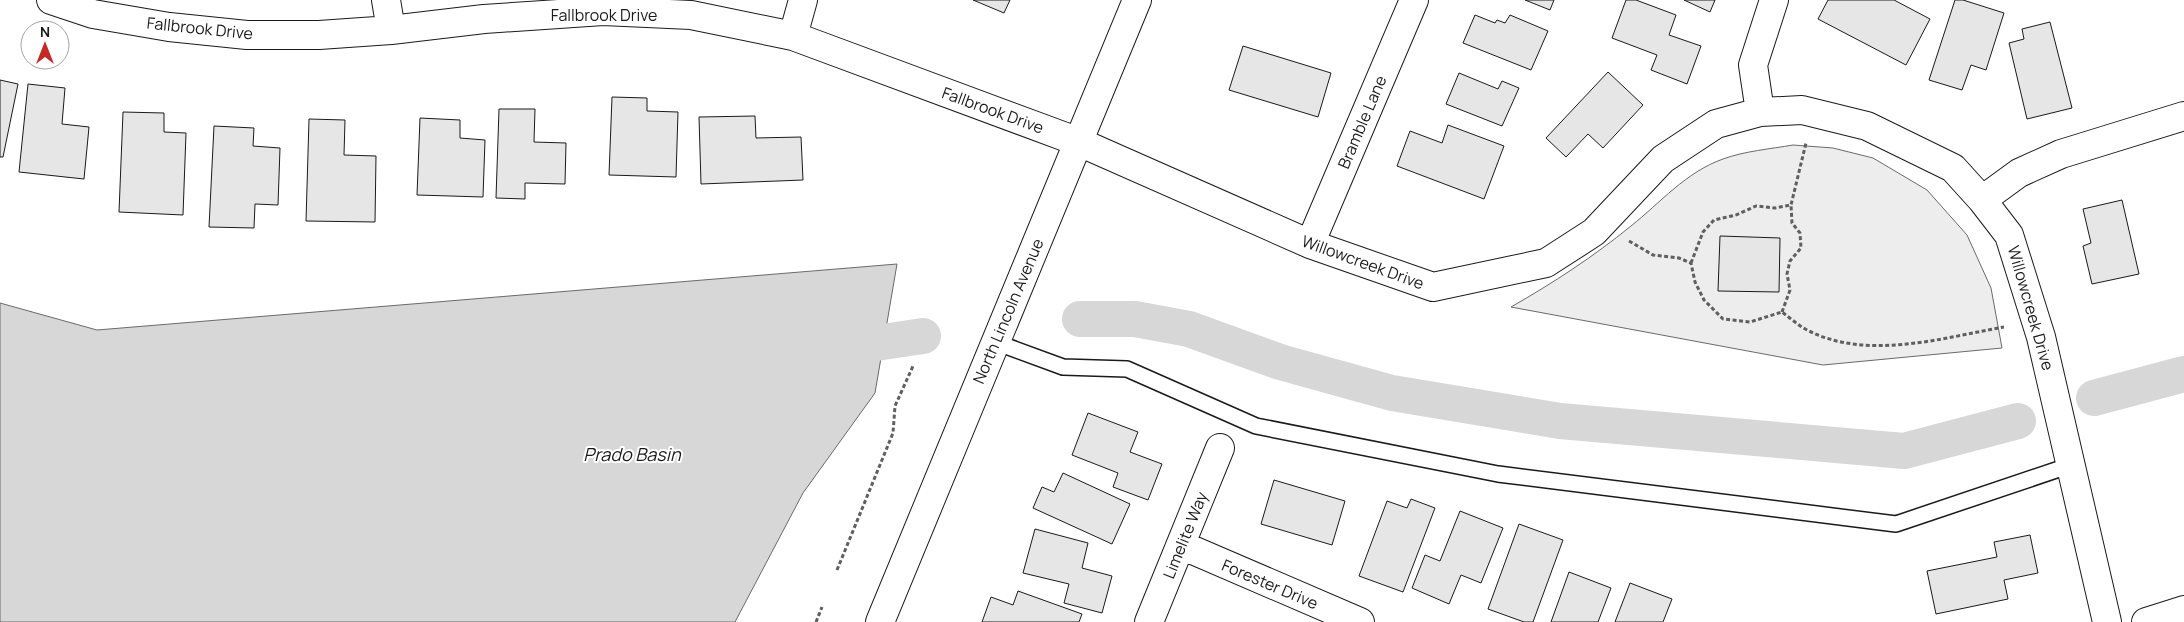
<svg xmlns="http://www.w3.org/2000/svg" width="2184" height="622" font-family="Manrope,sans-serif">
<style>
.green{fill:#ededed;stroke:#6a6a6a}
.water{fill:#d7d7d7;stroke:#6a6a6a}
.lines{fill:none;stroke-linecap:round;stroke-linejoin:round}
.canal{stroke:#d7d7d7;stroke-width:36}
.building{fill:#e6e6e6;stroke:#1a1a1a}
.service-casing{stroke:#1a1a1a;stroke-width:18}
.minor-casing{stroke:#1a1a1a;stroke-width:30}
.secondary-casing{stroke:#1a1a1a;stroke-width:30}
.path{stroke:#5f5f5f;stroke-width:3;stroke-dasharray:4 2.5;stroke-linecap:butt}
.service{stroke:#fff;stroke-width:15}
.minor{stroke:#fff;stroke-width:28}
.secondary{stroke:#fff;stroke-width:28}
.labels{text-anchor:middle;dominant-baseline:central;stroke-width:4;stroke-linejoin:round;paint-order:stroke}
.street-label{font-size:16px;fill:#1a1a1a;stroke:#fff}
.water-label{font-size:18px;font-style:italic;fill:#1a1a1a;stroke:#fff}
</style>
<rect width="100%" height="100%" fill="#fff"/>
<!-- green -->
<path class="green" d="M1793 145 1833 148 1873 158 1927 190 1967 235 1991 288 2002 348 1823 365 1511 307C1553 283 1593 257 1631 226 1660 203 1686 172 1723 159 1745 151 1770 149 1793 145Z"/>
<!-- water -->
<path class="water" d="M897 264 875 393 803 493 735 622H0V303L97 330Z"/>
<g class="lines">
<!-- canal -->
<path class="canal" d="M1080 319H1135L1189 329 1280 362 1392 393 1560 421 1904 451 2018 421
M836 349 923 336
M2094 398 2184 374"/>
</g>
<!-- building -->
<path class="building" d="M973 0H1010L1004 13Z
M1525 0H1554L1550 10Z
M1626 0H1636L1676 15 1669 35 1701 46 1687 84 1651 70 1657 55 1612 38Z
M1684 0H1715L1710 12Z
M1828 0H1894L1930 19 1906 65 1818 19Z
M1955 0H1963L2004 13 1986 70 1971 65 1962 90 1929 80Z
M1475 15 1495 23 1497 20 1505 23 1510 15 1548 31 1531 70 1463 43Z
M2050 22 2072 108 2027 119 2009 43 2024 39 2022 29Z
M1243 46 1331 73 1318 117 1229 90Z
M1608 72 1643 105 1603 148 1588 134 1566 157 1546 138Z
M1459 73 1498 89 1502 81 1519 88 1502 126 1446 104Z
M0 80 18 84 3 157H0Z
M28 84 65 88 62 124 89 127 84 179 19 172Z
M612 97 647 98V111L678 112 676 177 609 175Z
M499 109H535L534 142 566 143 565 184 525 183V199L496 198Z
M123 112 164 113V132L186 133 183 215 119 212Z
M755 116 756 138 801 137 803 180 701 184 699 117Z
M420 118 460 120V138L485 140 483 197 417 195Z
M309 119 345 120 344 155 376 156 375 222 306 221Z
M1448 125 1504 146 1484 199 1397 166 1410 131 1442 143Z
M214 126 254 128 253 146 280 148 278 205 255 204 254 228 209 227Z
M2122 200 2139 274 2092 284 2083 246 2091 243 2083 209Z
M1720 236 1780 238 1779 292 1718 291Z
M1088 413 1138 432 1130 452 1162 464 1148 500 1113 487 1118 473 1072 455Z
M1063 473 1130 504 1112 544 1033 508 1042 487 1054 492Z
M1274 480 1345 501 1332 545 1261 524Z
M1411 499 1435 508 1403 592 1359 576 1387 501 1407 508Z
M1460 511 1503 528 1481 583 1461 575 1449 604 1412 588 1425 555 1440 561Z
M1519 524 1563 540 1533 622H1524L1488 609Z
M1035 529 1088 543 1082 568 1112 576 1102 613 1064 603 1069 584 1023 573Z
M2030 535 2038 573 2004 580 2008 599 1936 614 1927 571 1997 557 1994 542Z
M1569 572 1611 588 1598 622H1551Z
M1630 583 1672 599 1663 622H1615Z
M1018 591 1082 614 1079 622H982L991 597 1013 605Z"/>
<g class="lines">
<defs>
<path id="service" d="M995 342 1063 367 1127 369 1256 426 1498 474 1896 524 2071 465"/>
<path id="minor" d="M51 0 93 14 169 27 247 35H319L391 30 484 19 603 11 691 15 793 36 1079 142 1310 244 1433 287 1546 263 1594 232 1663 159 1716 124 1760 112 1802 110 1867 126 1953 168 1982 200 2009 235 2041 337 2107 622
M386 0 391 30
M793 36 803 0
M1760 112 1753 65 1774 0
M1982 200 2019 173 2061 154 2184 116
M1310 244 1414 0
M1181 545 1360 622
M1149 622 1220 448
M2146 622 2184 610"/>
<path id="secondary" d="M880 622 1137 0"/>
</defs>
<!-- service casing -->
<use href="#service" class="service-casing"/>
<!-- minor casing -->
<use href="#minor" class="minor-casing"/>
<!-- secondary casing -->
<use href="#secondary" class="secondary-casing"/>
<!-- path -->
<path class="path" d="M1629 241 1653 255 1679 258 1691 263 1695 282 1704 300 1723 319 1750 322 1782 312C1790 318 1798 325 1807 330 1867 361 1942 338 2004 327
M1691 263 1703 232 1714 220 1736 215 1756 206 1775 208 1791 205 1806 143
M1782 312 1790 290 1787 274 1790 261 1801 248 1800 233 1792 223 1791 205
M837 570 893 433 895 406 913 366
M816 622 822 607"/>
<!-- service -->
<use href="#service" class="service"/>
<!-- minor -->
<use href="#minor" class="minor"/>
<!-- secondary -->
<use href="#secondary" class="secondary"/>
</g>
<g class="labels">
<!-- street labels -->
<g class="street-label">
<text x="604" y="15">Fallbrook Drive</text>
<text transform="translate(200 28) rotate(6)">Fallbrook Drive</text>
<text transform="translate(993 110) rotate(20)">Fallbrook Drive</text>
<text transform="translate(1362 122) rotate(-67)">Bramble Lane</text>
<text transform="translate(1363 262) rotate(20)">Willowcreek Drive</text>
<text transform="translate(2031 308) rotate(74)">Willowcreek Drive</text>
<text transform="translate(1008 311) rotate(-67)">North Lincoln Avenue</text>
<text transform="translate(1185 535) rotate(-68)">Limelite Way</text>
<text transform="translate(1270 584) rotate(23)">Forester Drive</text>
</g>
<!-- water labels -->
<g class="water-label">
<text x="632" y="454">Prado Basin</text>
</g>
</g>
<!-- north arrow -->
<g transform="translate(45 45)"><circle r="24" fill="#ffffff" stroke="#a3a3a3"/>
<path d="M0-4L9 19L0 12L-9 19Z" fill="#c62828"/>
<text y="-8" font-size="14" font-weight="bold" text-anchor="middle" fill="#1a1a1a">N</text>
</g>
</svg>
